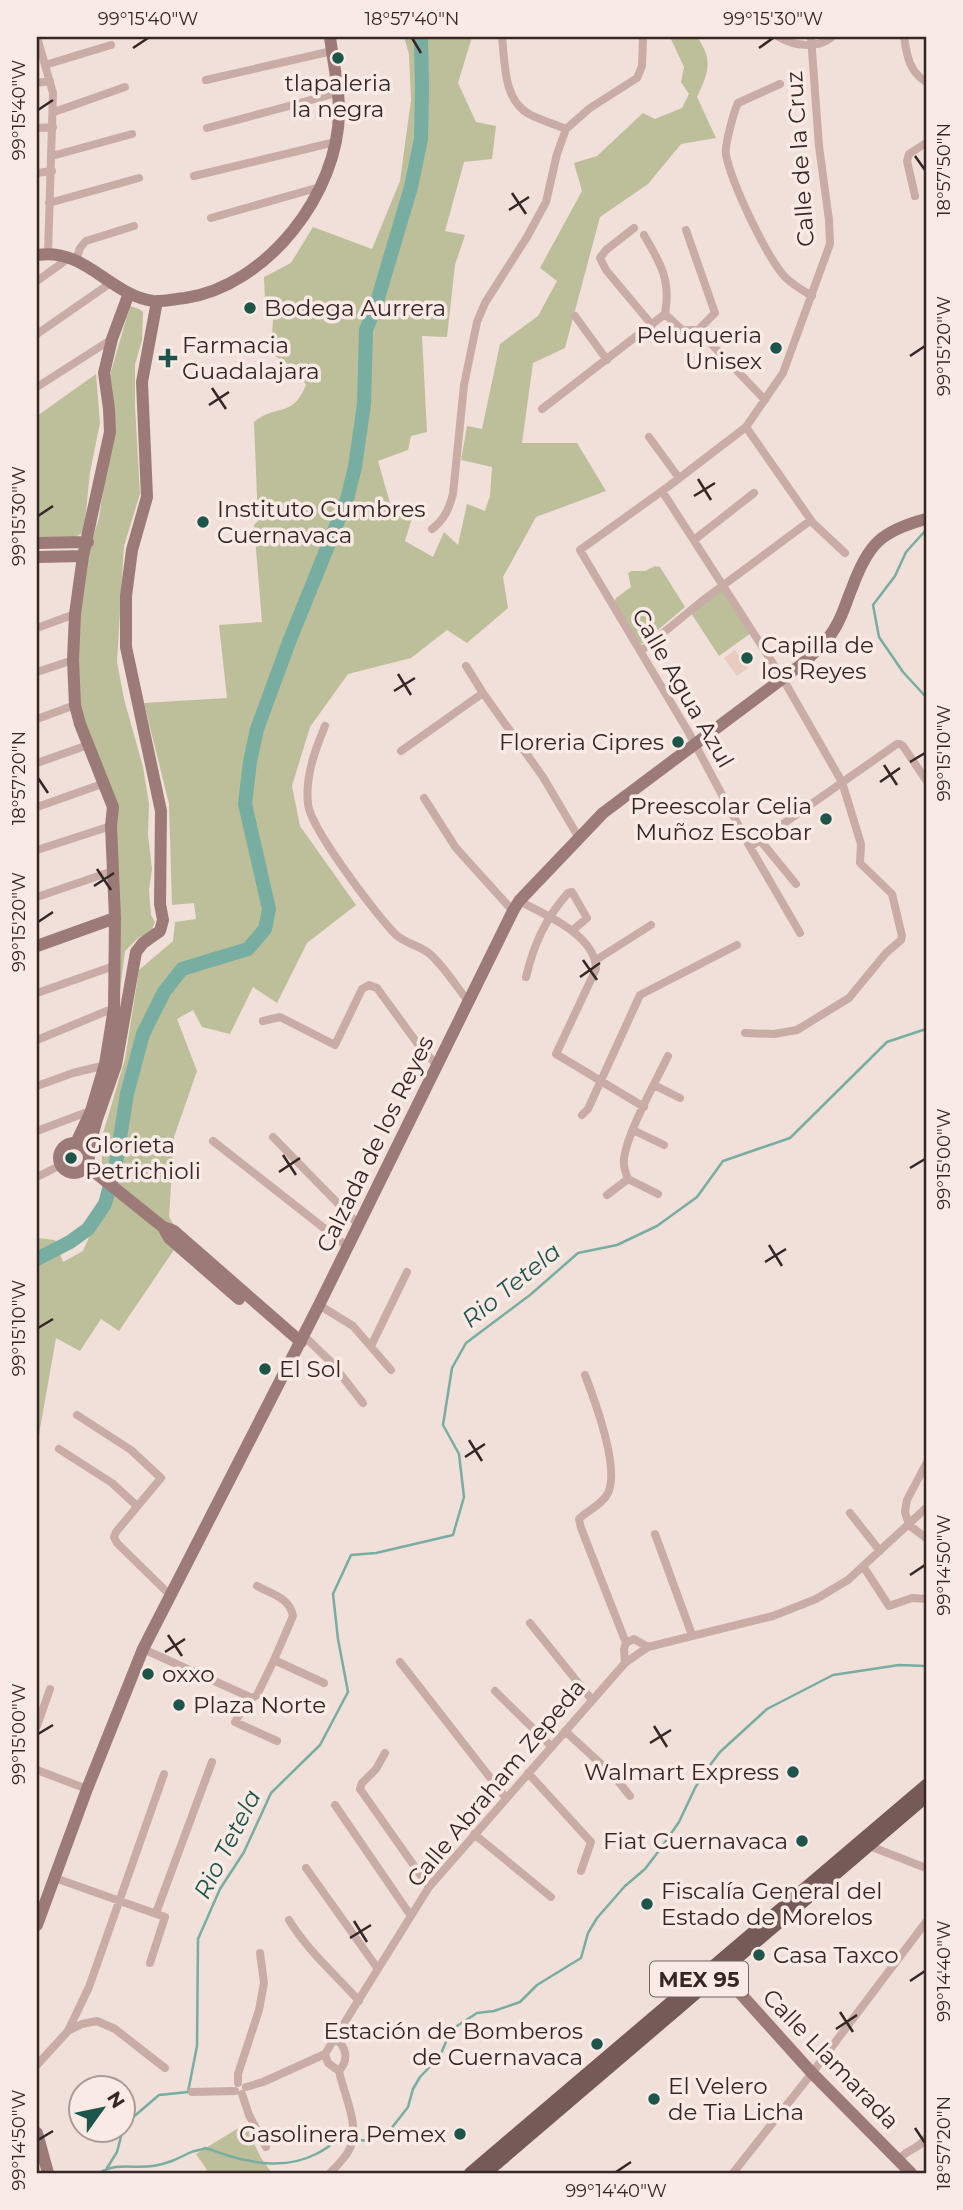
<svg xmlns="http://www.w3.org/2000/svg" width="963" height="2210" font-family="Montserrat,sans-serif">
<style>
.green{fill:#bcbf99}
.plaza{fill:#e9ccc0}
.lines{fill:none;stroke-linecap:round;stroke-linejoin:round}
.stream{stroke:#78ada2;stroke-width:2.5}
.river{stroke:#78ada2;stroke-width:14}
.street{stroke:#c8aca5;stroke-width:8}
.secondary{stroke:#9c7a77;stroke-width:12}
.primary{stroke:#765a57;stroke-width:12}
.ticks{fill:none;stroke:#342726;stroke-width:2.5}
.poi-dot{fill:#1d554a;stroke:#f9eae5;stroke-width:2.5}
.labels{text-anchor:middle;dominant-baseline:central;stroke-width:7;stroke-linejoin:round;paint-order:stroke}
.shield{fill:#f9eae5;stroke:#6f625f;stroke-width:2}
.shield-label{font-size:21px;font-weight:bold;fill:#342726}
.poi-label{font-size:23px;fill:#342726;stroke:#f9eae5;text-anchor:start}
.street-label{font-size:23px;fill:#342726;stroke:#f9eae5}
.water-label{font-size:24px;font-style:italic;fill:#1d554a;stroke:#f9eae5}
.neatline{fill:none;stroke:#342726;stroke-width:2.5}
.ticks-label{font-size:18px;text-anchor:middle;fill:#342726}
</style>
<rect width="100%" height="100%" fill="#f1dfd9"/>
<!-- green -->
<path class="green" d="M404 37H472L458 83 476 122 496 126 492 159 464 162 445 231 465 235 455 265 447 337 422 336 427 432 411 436 408 450 378 461 390 503 415 508 405 541 433 557 444 532 458 545 467 504 485 511 490 496 492 467 461 460 467 426 482 429 500 344 538 316 557 281 540 268 582 191 574 163 597 156 643 113 655 119 682 108 689 94 681 82 684 67 670 37H697C714 60 708 74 697 97L716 138 681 144 648 184 600 217 565 348 533 363 522 443H577L606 491 536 517 503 577 508 608 467 643 447 630 411 658 348 674 310 727 292 786 300 826 356 905 307 943 277 1003 253 987 230 1034 202 1027 193 1010 177 1019 197 1071 174 1137 169 1217 182 1238 119 1331 101 1319 80 1351 56 1338 37 1446V1238L55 1240 63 1262 83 1251 96 1221 120 1185 102 1174V1137L125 1059 139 970 173 941 175 922 196 919 194 903 172 905 169 804 144 703 227 698 219 625 262 622 254 525 258 521 254 422C277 403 292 419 306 385 296 365 287 365 271 353L273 319 271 308 265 300 264 277 291 263 313 227 372 249 400 181 411 100 409 54Z
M130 306 139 309 143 312 142 340 135 365V406L140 494 124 546 117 662 124 699 143 767 149 804 148 835 152 869 149 890 151 915 155 922 150 934 139 937 125 951 112 1053V809L83 732 75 657 83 568 99 518 103 491 110 375Z
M96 374 100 423 90 472 84 532 75 537 37 540V416Z
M655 566 660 567 685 607 639 646 613 606 616 598 631 587 628 573 632 571H645Z
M723 589 751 633 719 656 691 613Z
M245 2124 261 2158 272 2173H203L207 2170 196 2154Z"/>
<!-- plaza -->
<path class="plaza" d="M735 650 748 668 737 676 724 658Z"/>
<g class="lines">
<!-- stream -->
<path class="stream" d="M926 530 906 552 895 576 873 605 879 637 903 672 926 697
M107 2168 117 2152 124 2125 159 2095 188 2092 197 2046 198 1939 220 1889 244 1852 271 1793 320 1745 348 1692 338 1639 333 1594 351 1555 376 1553 453 1535 464 1497 459 1454 443 1425 452 1368 466 1343 530 1295 578 1253 617 1245 657 1226 697 1197 723 1161 790 1138 887 1042 926 1029
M99 2173C117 2162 133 2169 153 2166 167 2164 177 2159 189 2153 195 2150 200 2151 205 2148 213 2150 219 2153 226 2155 256 2164 287 2169 316 2154 325 2149 331 2147 336 2137L368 2141 387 2134 408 2107 413 2089 420 2077 440 2056 448 2037 457 2026 477 2013 494 2011 520 2002 537 1985 581 1958 588 1933 597 1918 625 1886 645 1869 661 1848 679 1822 695 1788 707 1769 720 1752 767 1709 833 1675 899 1665 926 1666"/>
<!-- river -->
<path class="river" d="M37 1259 70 1242 88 1229 105 1204 116 1163 127 1094 143 1034 164 992 182 969 248 949 265 929 269 909 245 804 250 762 257 729 289 642 347 499 355 467 364 404 366 330 376 305 411 187 421 139 422 88 421 37"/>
<!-- street -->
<path class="street" d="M37 37 53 93 48 254
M502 37C505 62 503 100 529 114 540 120 554 124 566 129
M779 37C794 46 818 49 832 37
M904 37C907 56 909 71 926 82
M45 65 111 45
M206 80 332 51
M37 83 50 81
M780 84 738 103C734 111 724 147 726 155 732 184 766 256 785 277 793 285 802 290 812 296
M54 112 125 87
M37 128 53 127
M207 128 337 93
M52 156 132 134
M37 173 52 171
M194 176 335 142
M915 196 907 161 909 154 926 143
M49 203 139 178
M211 218 320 187
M634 228 606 250 600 258 606 270 652 325
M686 230 715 313 698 330
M644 235C661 264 671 280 665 314
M76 260 80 248 86 241 134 226
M37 281 69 258
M665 314 682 330H698L765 400
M575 316 607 360
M37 334 112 282
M37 387 112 339
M542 409 665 314
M746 427 813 523 845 553
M649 437 679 478
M662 491 783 679 842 782 861 844 860 863 892 894 902 936 901 940 886 953 849 998 797 1030 774 1034 745 1033
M432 529C444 520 449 509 453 494L464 385 477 322 485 303 527 237 546 202 557 154 566 129 590 108 637 78 642 66 643 37
M694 540 754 493
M37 628 75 614
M641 651 702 601 811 520
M466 666 483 693 543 777 579 838
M37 672 73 660
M37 719 75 705
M325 726C315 750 305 777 308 804 311 830 375 912 394 933 404 944 421 945 431 955 445 968 456 986 468 1001
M401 751 483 693
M37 763 88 745
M424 798 456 848 513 911
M37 807 105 783
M760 840 796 884
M750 847 897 744H900L903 746 926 780
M37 850 111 826
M37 897 113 871
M519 901C544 914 596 935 596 969L556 1054 644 1107
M800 933 750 847 689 733 580 550 669 486 746 427 783 373 830 244 829 220 819 146 811 37
M596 960 651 925
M526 977C534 944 545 919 568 893L572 892 587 918 573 930
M37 993 114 966
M263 1021 280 1017 335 1045 362 989 369 985 377 988 420 1047 437 1065
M37 1040 114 1008
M654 1085 680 1098
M37 1086 73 1073 106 1065
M582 1115 588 1109 640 995 737 945
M633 1130 664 1145
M37 1131 90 1111
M273 1137 359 1225
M213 1141 348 1247
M37 1177 61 1165
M628 1179C625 1172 623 1166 624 1158 628 1131 655 1083 668 1056
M628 1179 658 1194
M607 1195 628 1179
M319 1305 353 1326 391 1370
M304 1336 331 1362 363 1403
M371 1346 407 1272
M585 1375C595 1401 620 1468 608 1493 602 1505 588 1510 579 1519L581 1528 626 1643
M77 1415 131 1450 161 1478 116 1532 114 1537 117 1543 170 1595
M59 1449 112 1483 137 1506
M926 1464 907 1500 905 1512 909 1525 926 1538
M850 1513 880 1551
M655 1534 692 1635
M863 1566 889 1606 912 1598 926 1599
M530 1623 592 1700
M143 1649 252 1698 257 1695 274 1660 293 1616C290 1598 272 1594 257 1586
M274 1660 324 1683
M400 1662 506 1798
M625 1663 624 1649 626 1643 634 1639 648 1647
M495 1691 552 1747
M249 1698 235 1722 277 1741
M37 1726 50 1689
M565 1731 613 1775 630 1796
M385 1753 376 1769 362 1783 360 1789 429 1887
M37 1770 87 1789
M528 1773 591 1842 581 1871
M335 1805 411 1916
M474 1834 551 1897
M867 1845 926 1868
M306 1868 378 1969
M55 1878 165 1917 150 1963
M156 1913 212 1762
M289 1920C307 1950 335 1974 359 2001
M68 2031 89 1987 164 1774
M335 2038C347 2047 349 2060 339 2071
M37 2065 68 2031 82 2024 97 2021 115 2029 165 2068
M339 2071 328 2063 325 2054 429 1887 625 1663 648 1647 773 1616 816 1599 848 1580 926 1508
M238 2083V2074L259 2010 264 1983 260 1953
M246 2087 263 2082 325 2054
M192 2092 235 2091
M242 2094 249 2115 266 2147
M899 2159C908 2149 919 2149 926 2138
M330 2173C336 2167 343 2160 348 2152 362 2128 344 2096 339 2071
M733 2173 812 2073 926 1922"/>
<!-- secondary -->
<path class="secondary" d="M37 255C85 247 110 295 153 301 163 302 174 299 185 298 267 286 339 193 339 111 339 87 333 61 330 37
M37 543 88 542
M37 557 83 556
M37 946 115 918
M59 1158a15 15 0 1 1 30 0a15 15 0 1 1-30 0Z
M76 1143 91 1111 105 1064 114 1008 115 918 111 826 113 807 80 724 75 705 73 660 75 614 83 556 110 432 109 409 104 373 112 339 129 293
M88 1151 97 1119 116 1065 136 952 143 943 160 931 163 920 160 904 161 811 126 647V596L132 550 147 497 142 382 157 301
M87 1166 163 1227 174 1231 301 1342
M163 1227 169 1238 239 1299
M37 1925 87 1789 143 1649 319 1305 513 911 519 901 603 813 802 664C814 653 827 642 835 628 843 615 846 602 852 588 868 544 881 531 926 519
M721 1972 812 2073 911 2173
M37 2133 48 2173"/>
<!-- primary -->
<path class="primary" d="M470 2173 926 1785
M486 2173 926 1797"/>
</g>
<!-- ticks -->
<path class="ticks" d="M412 38 421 53M133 48 148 38M759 48 773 38M38 110 53 100M915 156 925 170M512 193 526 214M509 210 529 197M910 356 925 346M212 388 226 409M209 405 229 392M698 479 711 500M694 496 715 483M38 516 53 506M398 674 411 695M394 691 415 678M910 762 925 753M884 765 897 785M38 778 48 793M880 782 900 768M97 869 111 890M94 886 114 873M38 922 53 912M583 960 597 980M580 977 600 963M283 1155 296 1175M910 1168 925 1159M279 1172 300 1158M769 1245 782 1266M765 1262 786 1249M38 1328 53 1319M469 1440 482 1461M465 1457 485 1444M910 1575 925 1565M168 1635 182 1656M165 1652 185 1639M654 1726 667 1747M38 1734 53 1725M650 1743 671 1730M354 1921 367 1942M350 1938 371 1925M910 1981 925 1971M840 2012 853 2032M836 2029 857 2015M915 2128 925 2143M38 2140 53 2131M616 2172 631 2162"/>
<!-- markers -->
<g class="poi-dot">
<circle cx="338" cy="58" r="7"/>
<circle cx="250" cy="308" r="7"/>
<circle cx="776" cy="348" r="7"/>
<path d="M164.5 347.5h7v7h7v7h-7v7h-7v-7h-7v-7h7z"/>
<circle cx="203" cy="522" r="7"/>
<circle cx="747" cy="658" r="7"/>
<circle cx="678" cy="742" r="7"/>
<circle cx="826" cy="819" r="7"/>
<circle cx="71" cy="1158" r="7"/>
<circle cx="265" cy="1369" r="7"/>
<circle cx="148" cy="1674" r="7"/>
<circle cx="179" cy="1705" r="7"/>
<circle cx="793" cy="1772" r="7"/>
<circle cx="802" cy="1841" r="7"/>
<circle cx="647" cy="1904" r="7"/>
<circle cx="759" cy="1955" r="7"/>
<circle cx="597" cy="2044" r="7"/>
<circle cx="654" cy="2099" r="7"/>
<circle cx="460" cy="2134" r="7"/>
</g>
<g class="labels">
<!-- shield labels -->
<rect class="shield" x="650" y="1961.5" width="98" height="35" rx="5"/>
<g class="shield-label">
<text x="699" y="1979">MEX 95</text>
</g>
<!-- poi labels -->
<g class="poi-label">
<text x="338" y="83" text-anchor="middle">tlapaleria<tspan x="338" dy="26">la negra</tspan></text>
<text x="264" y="308">Bodega Aurrera</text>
<text x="762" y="335" text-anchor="end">Peluqueria<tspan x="762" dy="26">Unisex</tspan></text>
<text x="182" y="345">Farmacia<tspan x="182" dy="26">Guadalajara</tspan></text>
<text x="217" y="509">Instituto Cumbres<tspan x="217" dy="26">Cuernavaca</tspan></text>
<text x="761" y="645">Capilla de<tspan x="761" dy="26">los Reyes</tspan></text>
<text x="664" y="742" text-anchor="end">Floreria Cipres</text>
<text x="812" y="806" text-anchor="end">Preescolar Celia<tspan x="812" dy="26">Muñoz Escobar</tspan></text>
<text x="85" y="1145">Glorieta<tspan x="85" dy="26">Petrichioli</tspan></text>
<text x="279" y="1369">El Sol</text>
<text x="162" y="1674">oxxo</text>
<text x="193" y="1705">Plaza Norte</text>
<text x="779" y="1772" text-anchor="end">Walmart Express</text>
<text x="788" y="1841" text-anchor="end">Fiat Cuernavaca</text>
<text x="661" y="1891">Fiscalía General del<tspan x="661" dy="26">Estado de Morelos</tspan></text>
<text x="773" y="1955">Casa Taxco</text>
<text x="583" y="2031" text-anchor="end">Estación de Bomberos<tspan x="583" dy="26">de Cuernavaca</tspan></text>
<text x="668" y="2086">El Velero<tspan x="668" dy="26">de Tia Licha</tspan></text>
<text x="446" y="2134" text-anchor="end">Gasolinera Pemex</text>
</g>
<!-- street labels -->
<g class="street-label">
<text transform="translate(800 159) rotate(-94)">Calle de la Cruz</text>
<text transform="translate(683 688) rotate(60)">Calle Agua Azul</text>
<text transform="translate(375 1144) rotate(-64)">Calzada de los Reyes</text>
<text transform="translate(496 1783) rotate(-50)">Calle Abraham Zepeda</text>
<text transform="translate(831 2059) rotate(46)">Calle Llamarada</text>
</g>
<!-- water labels -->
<g class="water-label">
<text transform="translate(511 1285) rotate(-39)">Rio Tetela</text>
<text transform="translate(227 1844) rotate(-63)">Rio Tetela</text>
</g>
</g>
<!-- border -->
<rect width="963" height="2210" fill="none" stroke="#f9eae5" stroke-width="77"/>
<!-- north arrow -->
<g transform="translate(102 2109) rotate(57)"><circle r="33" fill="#f9eae5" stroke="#aa9c99" stroke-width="2"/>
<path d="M0-5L12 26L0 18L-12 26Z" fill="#1d554a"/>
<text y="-10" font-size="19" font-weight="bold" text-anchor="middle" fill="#342726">N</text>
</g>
<rect x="38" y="38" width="887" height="2134" class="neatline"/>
<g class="ticks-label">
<text x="148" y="25">99°15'40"W</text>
<text x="412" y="25">18°57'40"N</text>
<text x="773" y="25">99°15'30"W</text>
<text transform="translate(19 110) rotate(-90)" y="6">99°15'40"W</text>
<text transform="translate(944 170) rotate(-90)" y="6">18°57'50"N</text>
<text transform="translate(944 346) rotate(-90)" y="6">99°15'20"W</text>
<text transform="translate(19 516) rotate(-90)" y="6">99°15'30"W</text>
<text transform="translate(944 753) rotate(-90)" y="6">99°15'10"W</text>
<text transform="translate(19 778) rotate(-90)" y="6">18°57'20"N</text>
<text transform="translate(19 922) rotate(-90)" y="6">99°15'20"W</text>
<text transform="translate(944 1159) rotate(-90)" y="6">99°15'00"W</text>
<text transform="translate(19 1328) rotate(-90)" y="6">99°15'10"W</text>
<text transform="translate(944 1565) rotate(-90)" y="6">99°14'50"W</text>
<text transform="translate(19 1734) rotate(-90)" y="6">99°15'00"W</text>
<text transform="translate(944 1971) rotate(-90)" y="6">99°14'40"W</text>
<text transform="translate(19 2140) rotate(-90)" y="6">99°14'50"W</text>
<text transform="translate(944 2143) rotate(-90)" y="6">18°57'20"N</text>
<text x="616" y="2197">99°14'40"W</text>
</g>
</svg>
